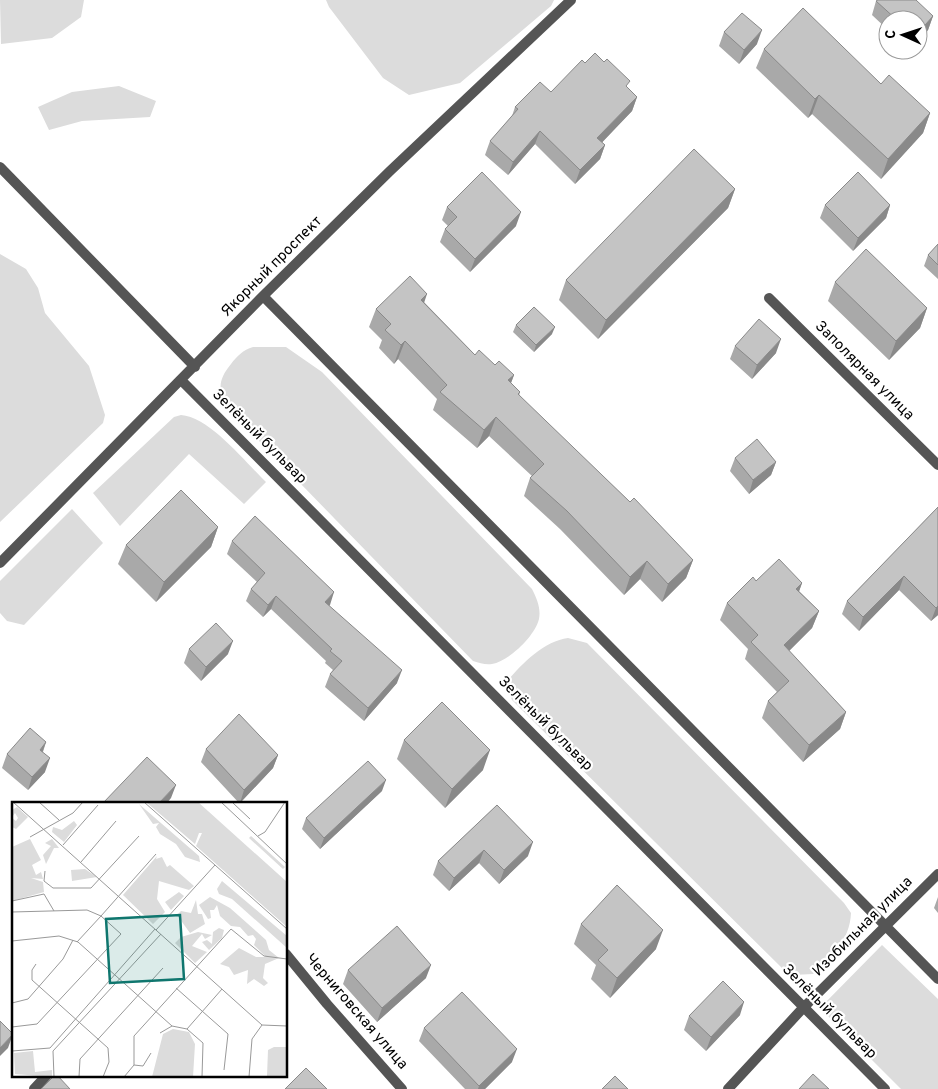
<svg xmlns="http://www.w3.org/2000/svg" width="938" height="1089" font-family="Overpass,sans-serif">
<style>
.green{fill:#dcdcdc}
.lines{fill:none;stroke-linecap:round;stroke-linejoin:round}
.street{stroke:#555;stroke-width:10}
.wall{fill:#a9a9a9}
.shaded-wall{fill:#898989}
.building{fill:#c4c4c4;stroke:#898989}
.labels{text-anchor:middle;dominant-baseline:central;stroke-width:4.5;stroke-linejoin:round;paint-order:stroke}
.street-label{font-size:15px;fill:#000;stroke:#fff}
.inset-road{fill:none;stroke:#999;stroke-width:1}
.view{fill:#0f766e;fill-opacity:0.15;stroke:#0f766e;stroke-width:2.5}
.inset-edge{fill:none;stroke:#000;stroke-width:2.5}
</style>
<rect width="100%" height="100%" fill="#fff"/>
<!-- green -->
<path class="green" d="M0 0H84L81 17 52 38 1 44Z
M326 0H554L551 6 460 83 409 95 383 78 329 7Z
M119 86 156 101 150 117 82 121 49 130 38 107 72 92Z
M0 254 26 269 38 288 45 313 89 366 105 415 103 423 0 522Z
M253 347H286L322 372 532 589C537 599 541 608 539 619 535 636 509 661 492 664 485 665 480 663 473 661L229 410C218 391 217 381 231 364 237 356 243 350 253 347Z
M181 415C210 417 245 462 266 482L244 504 189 454 120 526 93 493 174 417Z
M72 509 103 543 24 625 7 621 0 613V581Z
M568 638 587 643 844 903 851 913C850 939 832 958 813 974L793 975 785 971 512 700 506 683C520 665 544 641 568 638Z
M882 945 938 999V1089H901L820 1008Z"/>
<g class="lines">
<!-- street -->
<path class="street" d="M0 167 195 367
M263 296 938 979
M769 298 938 465
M182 381 885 1089
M0 563 263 296 390 171 571 0
M286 954 327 1004 402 1089
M34 1089 47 1075
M728 1089 803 1008 938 874"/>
</g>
<!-- wall -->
<path class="wall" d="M876 1 933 16 928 30 918 41V20H888V30L872 15Z
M724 32 757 44 739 64 719 46Z
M764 49 881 84 930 113 923 133 881 179 812 114 808 118 756 68Z
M585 63 628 88 637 97 632 111 602 142 605 145 600 159 575 184 535 144 508 175 485 155 490 141 512 116 515 107 551 92Z
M735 189 728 208 598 339 559 300 566 280Z
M825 205H890L886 218 853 251 820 218Z
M447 207 516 226 470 272 440 242 445 229 448 226 442 220Z
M938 244V279L924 266 928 255Z
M835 282 927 308 920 328 889 360 828 301Z
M424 302 475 355 514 375 511 383 520 392 519 396 630 502 693 560 686 578 662 602 640 579 624 595 560 529 524 496 530 478 532 476 489 436 477 448 433 410 437 399 398 359 394 364 379 348 382 340 369 327 376 309Z
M516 325 552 334 534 352 513 332Z
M735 346 776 353 752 379 730 359Z
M735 458 776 462 771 475 749 494 730 471Z
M938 507V615L931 621 899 590 859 631 842 614 847 601Z
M218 527 211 547 156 602 118 564 126 545Z
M232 541 330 605 329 606 397 683 364 721 325 687 330 674 333 670 325 663 326 661 271 609 263 617 246 601 251 589 257 582 227 554Z
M756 581 802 583 799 591 819 611 812 628 789 651 846 712 840 729 803 762 762 718 768 701 777 692 745 659 748 649 720 620 727 603Z
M189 649 228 654 201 681 184 663Z
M404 740 483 770 445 808 397 759Z
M46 742 43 752 45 772 28 790 2 768 7 754Z
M206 749 278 755 273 768 240 803H239L201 762Z
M382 791 320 849 302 829 306 818Z
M497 805 528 856 499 884 479 863 449 891 433 875 438 861Z
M938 897V913L934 908Z
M581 924 656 949 610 998 591 979 596 965 574 944Z
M348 970 426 978 377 1022 343 984Z
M740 1015 706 1051 684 1030 689 1016Z
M424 1028 512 1062 485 1089H465L419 1041Z"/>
<!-- shaded-wall -->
<path class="shaded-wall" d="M933 16 928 30 918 41V33Z
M762 30 757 44 739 64 744 50Z
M819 95 812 114 808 118 815 99Z
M637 97 632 111 593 152 597 138Z
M930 113 923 133 881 179 888 159Z
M540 131 535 144 508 175 513 162Z
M605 145 600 159 575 184 580 170Z
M735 189 728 208 598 339 606 320Z
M890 205 886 218 853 251 858 238Z
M521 212 516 226 470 272 475 259Z
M427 294 421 312V300Z
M927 308 920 328 889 360 896 341Z
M555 327 552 334 534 352 536 345Z
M781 339 776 353 752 379 757 365Z
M405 341 398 359 394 364 401 345Z
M514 375 507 393 508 380Z
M496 417 489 436 477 448 484 430Z
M776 462 771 475 749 494 753 480Z
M218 527 211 547 156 602 164 582Z
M693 560 686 578 662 602 668 584Z
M647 561 640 579 624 595 630 577Z
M904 576 899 590 859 631 863 617Z
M802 583 796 600V589Z
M334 592 330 605 320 615 325 602Z
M276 596 271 609 263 617 268 605Z
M938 606V615L931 621 936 608Z
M819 611 812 628 778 662 784 645Z
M233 641 228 654 201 681 206 667Z
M402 670 397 683 364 721 368 708Z
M846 712 840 729 803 762 809 745Z
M46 742 41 756 40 750Z
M490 750 483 770 445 808 452 789Z
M278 755 273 768 240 803 244 790Z
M50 758 45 772 28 790 32 777Z
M386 780 382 791 320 849 324 838Z
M176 785 171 798 167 803H159Z
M533 842 528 856 499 884 504 870Z
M484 850 479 863 449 891 454 878Z
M663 930 656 949 610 998 617 978Z
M431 965 426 978 377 1022 382 1008Z
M744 1002 740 1015 706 1051 711 1037Z
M13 1034 8 1048 0 1056V1048Z
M517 1049 512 1062 485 1089H478L479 1086Z"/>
<!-- building -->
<path class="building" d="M878 0H916L933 16 918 33V20H897L876 1Z
M803 8 881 84 889 75 930 113 888 159 819 95 815 99 764 49Z
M742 13 762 30 744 50 724 32Z
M595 53 604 62 607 59 630 81 626 86 637 97 597 138 605 145 580 170 540 131 513 162 490 141 518 109 515 107 540 82 551 92 582 60 585 63Z
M694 149 735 189 606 320 566 280Z
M482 172 521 212 475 259 445 229 457 217 447 207Z
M858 172 890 205 858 238 825 205Z
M938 244V265L928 255Z
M866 249 927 308 896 341 835 282Z
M410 276 427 294 421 300 475 355 479 350 495 365 499 361 514 375 508 380 520 392 518 394 630 502 634 498 693 560 668 584 647 561 630 577 567 511 530 478 544 464 496 417 484 430 440 392 447 385 405 341 401 345 385 330 391 324 376 309Z
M534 307 555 327 536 345 516 325Z
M759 319 781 339 757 365 735 346Z
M757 439 776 462 753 480 735 458Z
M181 490 218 527 164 582 126 545Z
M938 507V606L936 608 904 576 863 617 847 601Z
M255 516 334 592 325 602 402 670 368 708 330 674 342 661 330 651 332 649 276 596 268 605 251 589 265 573 232 541Z
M779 559 802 583 796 589 819 611 784 645 846 712 809 745 768 701 789 681 751 642 758 635 727 603 753 577 756 581Z
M216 623 233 641 206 667 189 649Z
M442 702 490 750 452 789 404 740Z
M239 714 278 755 244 790 206 749Z
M30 728 46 742 40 750 50 758 32 777 7 754Z
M147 757 176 785 159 803H103Z
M368 761 386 780 324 838 306 818Z
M497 805 533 842 504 870 484 850 454 878 438 861Z
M617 885 663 930 617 978 598 960 608 950 581 924Z
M397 926 431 965 382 1008 348 970Z
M723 981 744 1002 711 1037 689 1016Z
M462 992 517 1049 479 1086 424 1028Z
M0 1021 13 1034 0 1048Z
M306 1068 327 1089H285Z
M813 1074 829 1089H799Z
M55 1075H57L70 1089H41Z
M615 1076 628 1089H602Z"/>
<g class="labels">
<!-- street labels -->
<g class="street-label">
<text transform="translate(272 267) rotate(-45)">Якорный проспект</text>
<text transform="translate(864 371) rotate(45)">Заполярная улица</text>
<text transform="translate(259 437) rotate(45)">Зелёный бульвар</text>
<text transform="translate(545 724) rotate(45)">Зелёный бульвар</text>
<text transform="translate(863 927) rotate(-45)">Изобильная улица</text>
<text transform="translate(356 1012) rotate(49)">Черниговская улица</text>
<text transform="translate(829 1012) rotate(45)">Зелёный бульвар</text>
</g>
</g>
<!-- overview -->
<g transform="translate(12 802)">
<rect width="275" height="275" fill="#fff"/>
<path d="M134 0H186L275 80V125L184 44 190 31H187L183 42ZM127 2 187 54 188 60 173 55 164 42 148 32 144 25 147 21 141 22ZM5 5 16 15 4 27 0 25V16L4 19 6 16 3 11 0 15V8ZM62 19 65 23 52 40 40 30 41 25 50 28ZM239 34 273 65 271 67 237 36ZM18 37 29 58 20 63 24 73 29 70 31 77 19 76 31 80 32 90 0 99V45ZM40 37 47 46H42L34 62 31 53 39 44 33 41ZM145 54 144 57 150 55 155 65 158 63 182 84 177 88 147 79 145 97 153 110 141 122 111 93ZM73 67 85 75 60 79 59 68ZM210 79 275 134V146L220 97 207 92 205 87ZM167 90 172 94 159 108 153 100ZM198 95 218 106 254 138 257 148 267 156 253 162 251 176 256 181 252 184 242 177 235 182 236 168 222 173 217 165 208 162 227 146 244 155H254L242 143 244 137 241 133 236 134 228 125 219 124 208 114 205 103 202 108H198L199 116 196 117 187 103ZM184 98 186 112H190L193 122 178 131 165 113 169 109 179 111ZM207 126 212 128 210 136 197 148 190 140 195 138 200 142 201 130ZM186 130 200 133 193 137 190 132 180 144 195 150 183 161 163 141 169 135ZM161 227 177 230 183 242 181 275H140L151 232ZM262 245H275V275L255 274 256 248ZM21 249 23 270 40 268V275L3 272 2 251Z" fill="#dcdcdc"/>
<path class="inset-road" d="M1 0 250 223 275 224M27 0 47 18M132 0 275 127M209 0 275 62M221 1 238 17M246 34 253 30 273 0M18 35 61 11 71 0M51 43 86 3M69 60 104 19M33 69 32 79 41 86H79L127 34M0 99 32 92 42 109M0 110 75 108 89 114 144 52M144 128 203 63M0 139 47 134 66 140 160 224M24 162 20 168V178L96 246 97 260 91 275M164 186 216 232 212 268M0 201 16 197 51 157 61 138M0 225 25 222 109 132 89 114 65 140M175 227 210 187M148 231 160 224 175 227 191 241 190 275M0 242V273M38 246 143 127M0 249 38 246M41 249 149 132M41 249 42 275M122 263 131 264 139 251M67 275 68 257 151 166M112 275 122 263V234L219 127 252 154 275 157M237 275 240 237 250 223"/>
<path class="view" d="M168 113 172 177 98 181 94 117Z"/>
<rect width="275" height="275" class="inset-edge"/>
</g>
<!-- north arrow -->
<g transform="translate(903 35) rotate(273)"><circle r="24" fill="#ffffff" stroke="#999999"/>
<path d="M0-4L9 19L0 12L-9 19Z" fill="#000000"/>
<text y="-8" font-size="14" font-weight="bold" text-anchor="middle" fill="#000000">С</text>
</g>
</svg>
